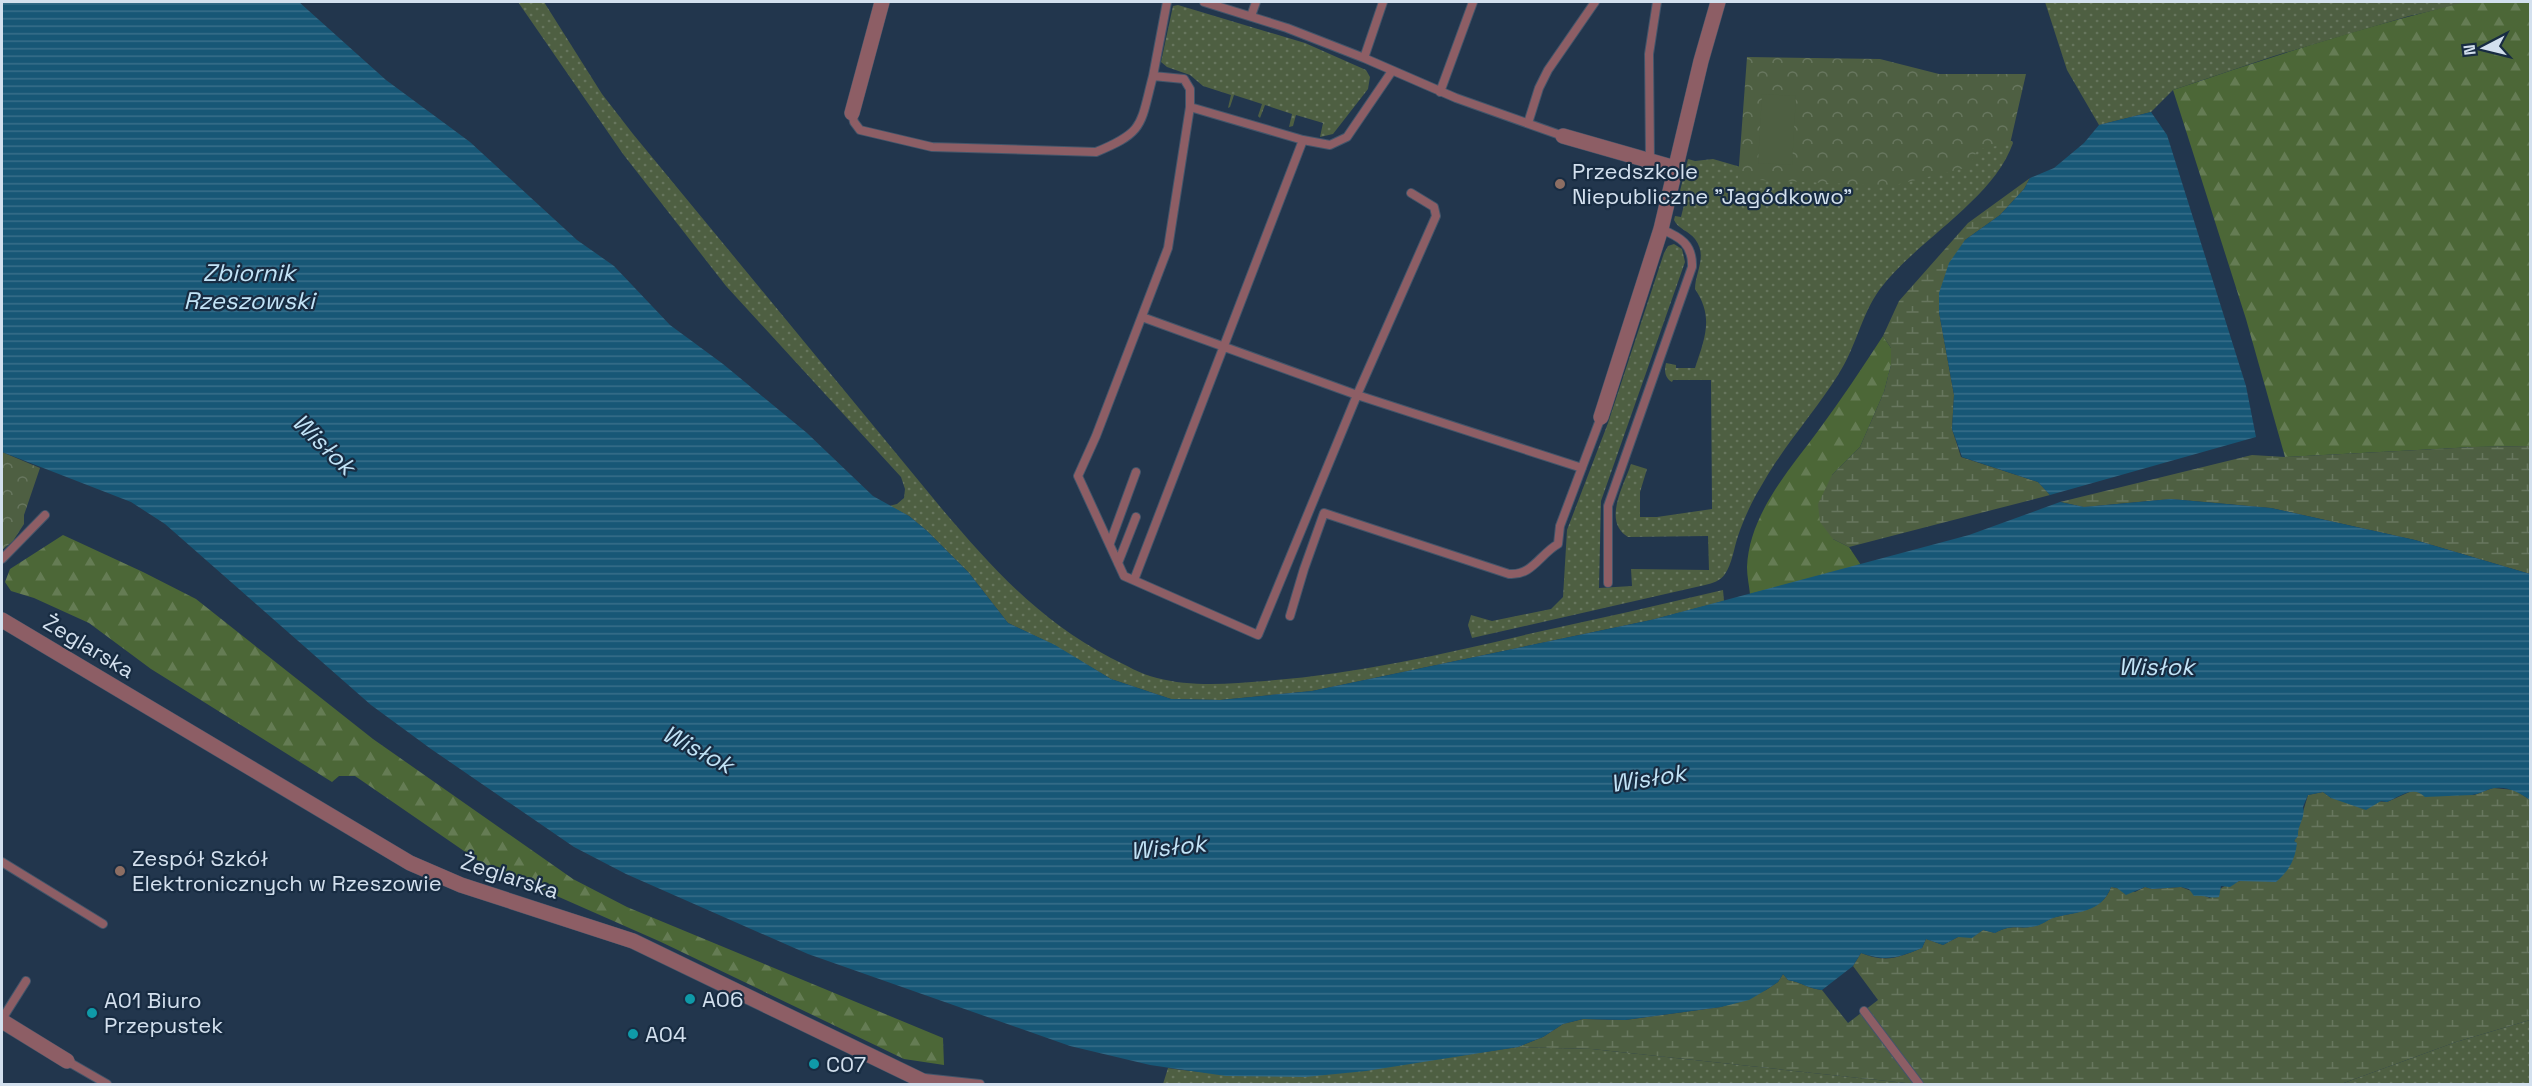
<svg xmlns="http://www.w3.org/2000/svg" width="2532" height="1086" font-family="'Space Grotesk',sans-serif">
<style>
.grass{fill:url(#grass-dots)}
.forest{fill:url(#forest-firs)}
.wetland{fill:url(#wetland-marsh)}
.park{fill:url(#park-crowns)}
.pitch{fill:#4e5f42}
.water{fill:url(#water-rules)}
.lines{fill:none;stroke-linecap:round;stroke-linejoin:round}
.service-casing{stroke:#42556a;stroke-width:10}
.minor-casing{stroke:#42556a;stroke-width:16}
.service{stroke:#8d5e65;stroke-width:8}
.minor{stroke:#8d5e65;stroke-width:15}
.education-dot{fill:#8d6e63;stroke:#182c42;stroke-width:2}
.culture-dot{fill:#0f9aa8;stroke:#182c42;stroke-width:2}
.labels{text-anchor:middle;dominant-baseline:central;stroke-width:4.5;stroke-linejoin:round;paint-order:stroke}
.poi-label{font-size:22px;fill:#d3e0ee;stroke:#182c42;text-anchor:start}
.street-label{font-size:22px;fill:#d3e0ee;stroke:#182c42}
.water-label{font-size:24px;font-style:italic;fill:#c2e3f6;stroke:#182c42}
</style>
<defs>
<pattern id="grass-dots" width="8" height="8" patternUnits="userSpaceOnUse" patternTransform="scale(1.5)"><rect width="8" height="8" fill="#4e5f42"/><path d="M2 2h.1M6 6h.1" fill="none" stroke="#67765e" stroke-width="1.8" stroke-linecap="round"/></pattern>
<pattern id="forest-firs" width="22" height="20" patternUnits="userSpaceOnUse" patternTransform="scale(1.5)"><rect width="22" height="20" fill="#4c6737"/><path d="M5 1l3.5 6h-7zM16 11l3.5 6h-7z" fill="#657c54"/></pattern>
<pattern id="wetland-marsh" width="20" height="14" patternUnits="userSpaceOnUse" patternTransform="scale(1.5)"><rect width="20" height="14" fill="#4e5f42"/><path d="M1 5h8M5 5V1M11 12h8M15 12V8" fill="none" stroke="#67765e"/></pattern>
<pattern id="park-crowns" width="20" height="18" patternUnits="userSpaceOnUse" patternTransform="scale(1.5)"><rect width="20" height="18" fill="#4e5f42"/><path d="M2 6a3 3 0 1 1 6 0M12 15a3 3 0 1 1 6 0" fill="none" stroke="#67765e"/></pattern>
<pattern id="water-rules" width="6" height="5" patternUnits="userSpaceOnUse" patternTransform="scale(1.5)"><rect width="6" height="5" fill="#175776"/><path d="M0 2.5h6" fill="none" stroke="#386f8a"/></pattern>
</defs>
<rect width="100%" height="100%" fill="#22364d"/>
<!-- grass -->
<path class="grass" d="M518 2H544L602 94 633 134 942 509C993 569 1040 621 1111 658 1126 665 1140 674 1157 678 1191 687 1230 684 1265 681 1356 674 1444 654 1533 633 1596 619 1660 605 1723 590L1724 601 1651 620 1312 691 1220 700 1171 699 1111 679 1054 645 1008 623 969 573 926 530 909 516 889 506 897 504 904 498 905 489 901 477 726 286 623 154Z
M2045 2H2472L2409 16 2274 56 2173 90 2151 112 2099 125 2067 70Z
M1178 5 1305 43 1366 70 1370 77 1368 89 1333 134 1320 137 1323 123 1296 115 1293 126 1289 127 1292 114 1265 105 1260 118 1258 116 1262 104 1234 95 1230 107 1228 108 1231 95 1203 86 1190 75 1167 67 1161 62 1173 6Z
M2012 141 2013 143C1993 200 1917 240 1880 289 1861 315 1856 348 1838 375 1815 412 1785 444 1763 483 1753 499 1744 518 1738 536 1734 548 1732 564 1725 574 1720 581 1713 583 1705 585L1472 638 1468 625 1471 615 1492 621 1551 609 1563 597 1567 530 1608 423 1664 253 1668 246 1674 244 1682 249 1685 262 1601 501 1599 588 1632 586 1631 569 1709 570 1708 536 1628 537C1602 522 1624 485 1631 464L1647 469 1640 492V517H1657L1712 509 1711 380H1673L1672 382C1665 378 1664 371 1666 363L1676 365V368H1695C1705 338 1714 317 1695 289 1695 272 1708 256 1695 239 1689 231 1678 229 1674 220L1675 216 1681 217 1686 197 1679 195 1688 159 1695 161 1713 159 1751 170 1925 143Z
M2530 1020V1084H2341L2456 1042Z
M1518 1047 1592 1049 1915 1084H1163L1168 1068C1289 1086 1399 1064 1518 1047Z"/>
<!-- forest -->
<path class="forest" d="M2466 2H2530V446L2474 447 2285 457 2246 319 2173 90C2270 57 2367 26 2466 2Z
M1883 336 1891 348V365L1884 392 1860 447 1832 475 1833 539 1849 547 1861 565 1750 594C1749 585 1747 576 1747 567 1749 515 1789 470 1818 431 1841 400 1862 368 1883 336Z
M63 535 143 572 196 599 373 739 573 879 627 907 943 1038 944 1065 904 1059 661 942 480 862 355 776H339L332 782 151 669 89 623 34 598 11 591 5 582 10 569Z"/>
<!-- wetland -->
<path class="wetland" d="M2030 178 2024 189 2000 215 1965 240 1939 312 1954 395 1952 429 1961 457 2038 482 2050 495 1849 547 1833 539 1820 522 1818 504 1832 475 1860 447 1884 392 1891 365V348L1883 336 1899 301 1968 223Z
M2530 446V574L2415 540 2271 508 2171 499 2084 507 2060 502 2252 455 2285 457 2474 447Z
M2493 788 2515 790 2530 800V1020L2456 1042 2341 1084H1915L1592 1049 1518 1047 1543 1037 1563 1024 1583 1019 1625 1020 1721 1007 1766 990 1778 982 1783 974 1788 980C1801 982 1809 989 1822 990L1848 1023 1878 1000 1853 966 1861 953C1887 963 1897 958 1922 948L1926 939 1943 945 1958 937H1972L1983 930 1995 933C2013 923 2018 930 2035 926 2041 925 2047 920 2052 918 2073 912 2103 912 2111 887L2135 892 2145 887 2152 889 2181 887 2210 898C2228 877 2249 879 2276 882L2294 842 2308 795 2323 792 2331 798 2387 802 2414 790 2434 796 2442 793 2474 795Z"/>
<!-- park -->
<path class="park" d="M1747 57 1880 59 1939 74H2026L2010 144 1978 149 1969 167 1891 186 1738 179Z
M2 452 40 468 24 515V524L13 541 2 550Z"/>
<!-- pitch -->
<path class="pitch" d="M1762 94 1796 96 1792 165 1758 163Z"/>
<!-- water -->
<path class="water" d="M2 2H299L386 80 470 142 577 240 614 266 670 325 723 364 807 433 873 496 909 516 926 530 969 573 1008 623 1055 645 1111 679 1171 699 1220 700 1312 691 1651 620 1969 535 2060 502 2084 507 2171 499 2271 508 2415 540 2530 574V800C2518 792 2506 785 2490 789 2484 791 2478 794 2472 795 2455 796 2441 796 2425 797 2414 785 2400 796 2387 802L2381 801 2366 810 2331 798 2323 792 2308 795 2303 807C2306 817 2297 826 2298 836L2294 841 2297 843C2295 860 2289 871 2276 882L2239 881 2230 887 2221 886 2219 897C2210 899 2204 895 2194 896L2189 889 2181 887 2152 889 2145 887 2126 895 2117 888 2111 887C2101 914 2077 911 2053 918 2047 920 2042 925 2036 926 2018 930 2013 923 1995 933L1983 930 1972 938 1958 937 1943 945 1926 939 1922 948C1897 958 1887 962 1861 953L1853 966 1822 990C1809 989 1801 982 1788 980L1783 974 1778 982 1766 990 1749 1000 1721 1007 1625 1020 1583 1019 1563 1024 1543 1037 1518 1047 1366 1071 1305 1077 1226 1076 1150 1065 1070 1046 808 954 626 874 574 847 431 749 371 705 165 524 131 502 2 452Z
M2151 112 2167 135 2246 386 2256 437 2050 495 2038 482 1962 457 1952 429 1954 395 1939 312V293L1949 263 1965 240 2000 215 2024 189 2030 178 2054 168 2084 143 2099 125Z"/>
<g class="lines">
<defs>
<path id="service" d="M1167 2 1153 76 1184 79 1190 89V107
M1204 2 1287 28 1364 58 1456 98 1563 136
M1251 16 1256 2
M1364 58 1383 2
M1440 92 1473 2
M852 113 854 122 860 130 932 147 1096 152C1145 132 1140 125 1153 76
M1528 123 1539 88 1548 70 1595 2
M1303 140 1190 107 1168 248 1096 436 1078 476 1124 576 1258 635 1357 395 1582 468
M1650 162 1649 54 1657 2
M1142 317 1357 395 1436 216 1434 207 1411 193
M1110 543 1136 472
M2 559 45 515
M1118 563 1136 517
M1134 580 1303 140 1330 145 1347 137 1392 71
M1608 583V506L1692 267C1693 244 1680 237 1661 229
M1290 616 1304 569 1324 513 1509 574C1532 576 1540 554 1558 544L1560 526 1601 417
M2 862 103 924
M1864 1011 1919 1084
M2 1019 26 981
M67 1061 107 1084
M924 1078 980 1084"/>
<path id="minor" d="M852 113 882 2
M1563 136 1675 168
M1601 417 1661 229 1701 61 1718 2
M2 620 410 863 461 885 633 941 929 1084
M2 1021 67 1061"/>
</defs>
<!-- service casing -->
<use href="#service" class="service-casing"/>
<!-- minor casing -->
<use href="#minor" class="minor-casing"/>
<!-- service -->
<use href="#service" class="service"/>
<!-- minor -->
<use href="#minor" class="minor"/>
</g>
<!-- markers -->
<g class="education-dot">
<circle cx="1560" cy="184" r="6"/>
<circle cx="120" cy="871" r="6"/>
</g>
<g class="culture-dot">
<circle cx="690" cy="999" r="6"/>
<circle cx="92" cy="1013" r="6"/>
<circle cx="633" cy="1034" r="6"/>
<circle cx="814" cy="1064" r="6"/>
</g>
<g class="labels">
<!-- poi labels -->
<g class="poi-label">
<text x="1572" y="171">Przedszkole<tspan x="1572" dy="25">Niepubliczne "Jagódkowo"</tspan></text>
<text x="132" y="858">Zespół Szkół<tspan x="132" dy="25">Elektronicznych w Rzeszowie</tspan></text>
<text x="702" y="999">A06</text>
<text x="104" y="1000">A01 Biuro<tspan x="104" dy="25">Przepustek</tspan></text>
<text x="645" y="1034">A04</text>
<text x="826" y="1064">C07</text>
</g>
<!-- street labels -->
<g class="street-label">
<text transform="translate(89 646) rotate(31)">Żeglarska</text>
<text transform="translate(510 876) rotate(18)">Żeglarska</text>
</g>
<!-- water labels -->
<g class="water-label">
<text x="249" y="272">Zbiornik<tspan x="249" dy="28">Rzeszowski</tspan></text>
<text transform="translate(324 444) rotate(44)">Wisłok</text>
<text x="2156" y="666">Wisłok</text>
<text transform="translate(698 749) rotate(28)">Wisłok</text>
<text transform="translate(1648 778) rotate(-9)">Wisłok</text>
<text transform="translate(1168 847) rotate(-6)">Wisłok</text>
</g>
</g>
<!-- border -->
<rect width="2532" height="1086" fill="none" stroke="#d3e0ee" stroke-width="6"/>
<!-- north arrow -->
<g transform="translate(2484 48) rotate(263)" stroke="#182c42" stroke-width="4.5" paint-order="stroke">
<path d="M0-4.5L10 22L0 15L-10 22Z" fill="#d3e0ee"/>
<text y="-9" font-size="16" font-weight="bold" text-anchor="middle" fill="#d3e0ee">N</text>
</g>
</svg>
